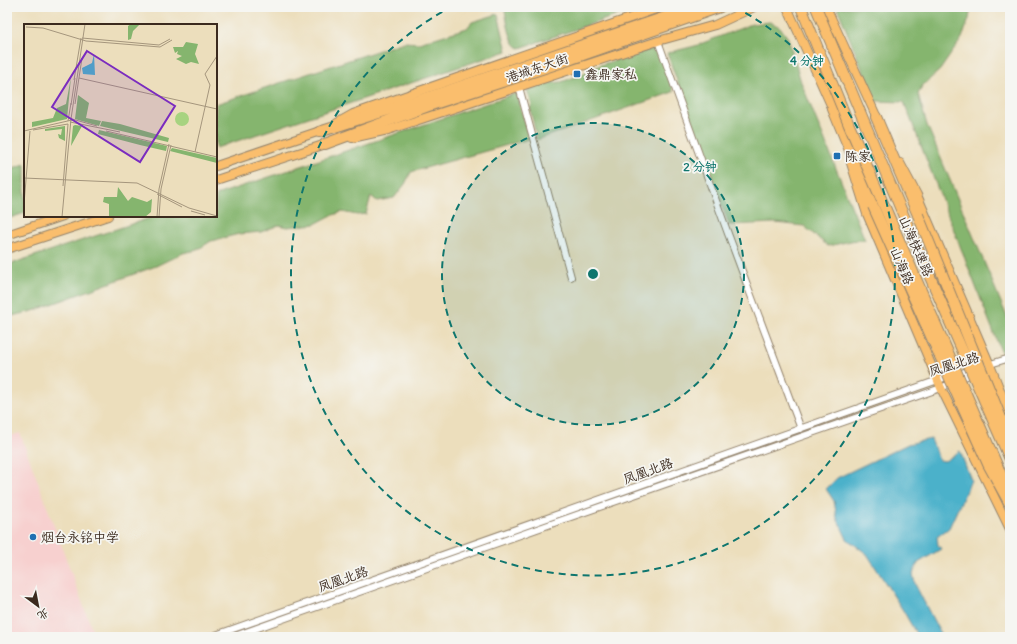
<svg xmlns="http://www.w3.org/2000/svg" width="1017" height="644" font-family="Delius,'LXGW WenKai TC',sans-serif">
<style>
.built{fill:#f7d0cf}
.forest{fill:#85b56e;stroke:#607046}
.water{fill:#4bb1ca;stroke:#436e74}
.lines{fill:none;stroke-linecap:round;stroke-linejoin:round}
.minor-casing{stroke:#94846d;stroke-width:8}
.major-casing{stroke:#94846d;stroke-width:10}
.highway-casing{stroke:#94846d;stroke-width:12}
.minor{stroke:#fff;stroke-width:6}
.major{stroke:#fabe6d;stroke-width:8}
.highway{stroke:#fabe6d;stroke-width:10}
.highway-bridge-casing{stroke:#94846d;stroke-width:12;stroke-linecap:butt}
.highway-bridge{stroke:#fabe6d;stroke-width:10}
.ring{fill:none;stroke:#0f766e;stroke-width:2;stroke-dasharray:7 5}
.poi-dot{fill:#1f6fb2;stroke:#f6f6f2;stroke-width:1.5}
.labels{text-anchor:middle;dominant-baseline:central;stroke-width:3.5;stroke-linejoin:round;paint-order:stroke}
.street-label{font-size:13px;fill:#3b2a1e;stroke:#f6f6f2}
.poi-label{font-size:13px;fill:#3b2a1e;stroke:#f6f6f2;text-anchor:start}
.inset-road{fill:none;stroke:#a5967d;stroke-width:1}
.view{fill:#7b2cbf;fill-opacity:0.15;stroke:#7b2cbf;stroke-width:2}
.inset-edge{fill:none;stroke:#3b2a1e;stroke-width:2}
.centre{fill:#0f766e;stroke:#f6f6f2;stroke-width:2}
.ring-label{font-size:12px;text-anchor:middle;font-weight:bold;fill:#0f766e;stroke:#f6f6f2;stroke-width:3.5;stroke-linejoin:round;paint-order:stroke}
</style>
<rect width="100%" height="100%" fill="#f6f6f2"/>
<filter id="ink" filterUnits="userSpaceOnUse"><feTurbulence type="fractalNoise" baseFrequency=".025" numOctaves="2"/><feDisplacementMap in="SourceGraphic" scale="8" xChannelSelector="R" yChannelSelector="G"/><feConvolveMatrix kernelMatrix="1 2 1 2 8 2 1 2 1" color-interpolation-filters="sRGB"/></filter>
<filter id="wash" filterUnits="userSpaceOnUse"><feTurbulence type="fractalNoise" baseFrequency=".012" numOctaves="4" result="noise"/><feDisplacementMap in="SourceGraphic" scale="16" xChannelSelector="R" yChannelSelector="G"/><feGaussianBlur stdDeviation="0.9" result="paint"/><feColorMatrix in="noise" values="0 0 0 0 0 0 0 0 0 0 0 0 0 0 0 0 0 1.4 0 .05"/><feComposite in="paint" operator="in"/></filter>
<g filter="url(#wash)">
<rect width="100%" height="100%" fill="#ecdebc"/>
<!-- built -->
<path class="built" d="M20 433 95 637H7V437Z"/>
<!-- forest -->
<path class="forest" d="M504 7H642L520 48C509 45 507 17 504 7Z
M837 7H971L969 19 962 38 940 70 922 86 918 94 927 125 1010 324V351L1002 354 904 102 875 101Z
M498 14 507 51 216 148V104L404 42 419 43 467 28 472 22Z
M770 22 780 27 788 38 801 82 865 240C852 239 841 244 828 246L804 226 775 223 729 225 667 53 695 46 752 24Z
M657 47 671 77 673 92 537 140 530 108 532 105 527 90 549 83 561 82 589 72 600 65Z
M517 93 529 139 411 172 405 184 394 198 377 201 371 196 366 214 357 215 342 212 330 216 315 224 287 227 279 225 261 232 239 234 211 241 197 250 183 253 156 266 33 311 7 317V265L156 216H216V195Z
M25 164V213L7 219V170Z"/>
<!-- water -->
<path class="water" d="M931 439 939 460 945 461 960 451 971 480 949 528 937 537 938 545 941 549 918 563 913 574 915 584 942 637H918L904 612 867 554 847 539 837 518 834 501 826 489 837 478 908 444Z"/>
</g>
<g filter="url(#ink)">
<g class="lines">
<defs>
<path id="minor" d="M658 41 727 231 801 429
M519 87 571 277
M210 637 938 380 1010 358
M232 637 568 518 941 388 973 373"/>
<path id="major" d="M787 7 835 114
M826 7 879 122
M337 123 353 114 662 7
M352 138 388 130 658 41 715 25 754 7
M851 163 867 214 941 388 1010 529
M900 163 917 195 990 365 1010 415
M216 166 323 130
M216 180 329 143
M7 235 63 216
M7 249 108 216"/>
<path id="highway" d="M833 109 873 206
M876 117 918 215
M319 132 429 97 695 7
M325 144 431 105 557 64 720 7"/>
</defs>
<!-- minor casing -->
<use href="#minor" class="minor-casing"/>
<!-- major casing -->
<use href="#major" class="major-casing"/>
<!-- highway casing -->
<use href="#highway" class="highway-casing"/>
<!-- minor -->
<use href="#minor" class="minor"/>
<!-- major -->
<use href="#major" class="major"/>
<!-- highway -->
<use href="#highway" class="highway"/>
<defs>
<path id="highway-bridge" d="M801 7 849 125 1010 495
M816 7 913 238 1010 459
M873 206 988 464 1010 504
M918 215 1010 440"/>
</defs>
<!-- highway-bridge casing -->
<use href="#highway-bridge" class="highway-bridge-casing"/>
<!-- highway-bridge -->
<use href="#highway-bridge" class="highway-bridge"/>
</g>
</g>
<!-- distance rings -->
<circle cx="593" cy="274" r="151" fill="#0f766e" fill-opacity=".12"/>
<g class="ring">
<circle cx="593" cy="274" r="151"/>
<path d="M735 7A302 302 0 1 1 451 7"/>
</g>
<!-- markers -->
<g class="poi-dot">
<rect x="573" y="70" width="8" height="8" rx="2"/>
<rect x="833" y="152" width="8" height="8" rx="2"/>
<circle cx="33" cy="537" r="4"/>
</g>
<g class="labels">
<!-- street labels -->
<g class="street-label">
<text transform="translate(537 68) rotate(-19)">港城东大街</text>
<text transform="translate(916 246) rotate(66)">山海快速路</text>
<text transform="translate(902 266) rotate(67)">山海路</text>
<text transform="translate(954 364) rotate(-17)">凤凰北路</text>
<text transform="translate(648 471) rotate(-20)">凤凰北路</text>
<text transform="translate(343 579) rotate(-19)">凤凰北路</text>
</g>
<!-- poi labels -->
<g class="poi-label">
<text x="585" y="74">鑫鼎家私</text>
<text x="845" y="156">陈家</text>
<text x="41" y="537">烟台永铭中学</text>
</g>
</g>
<!-- overview -->
<g transform="translate(24 24)">
<rect width="193" height="193" fill="#ecdebc"/>
<path d="M151 95a7 7 0 1 1 14 0a7 7 0 1 1-14 0Z" fill="#a7d380"/>
<path d="M107 0H116L109 7 107 15 104 16V2ZM162 18 174 20 171 30 175 40 167 38 162 40 152 35 158 32 153 30 154 27 151 29 149 23H159ZM47 53 43 95 8 103V98L29 94 33 84 42 80ZM54 71 65 79 62 94 77 97 75 102 51 95ZM78 97 96 100 145 114 144 118 76 102ZM51 101 58 102 47 122 49 102ZM41 102V117L35 114 34 110 37 111 38 105 21 107V105ZM75 106 143 122 142 127 116 121 74 110ZM148 124 193 134V139L146 127ZM94 163 104 177 108 173 123 178 128 175 127 188 121 193H85V180L79 178 80 173H93Z" fill="#85b56e"/>
<path d="M70 30 71 51 59 50 58 44 68 39Z" fill="#4bb1ca"/>
<path class="inset-road" d="M2 3 19 4 62 17 136 23 148 16M58 14 135 21 146 15M55 54 193 85M50 56 57 14M51 80 58 34M47 81 51 54M48 95 73 102M44 97 47 79M46 98 96 108M9 106 44 100 39 162M0 107 48 96M82 107 193 133M171 128 186 61 181 50 193 32M0 154 113 159 165 184 193 192M133 170 158 183M0 180 6 107M167 187 181 191M38 193 47 95 61 0M133 193 135 165 145 120M135 193 137 165 147 121"/>
<path class="view" d="M63 27 151 82 116 138 28 83Z"/>
<rect width="193" height="193" class="inset-edge"/>
</g>
<circle cx="593" cy="274" r="6" class="centre"/>
<g class="ring-label">
<text x="807" y="65">4 分钟</text>
<text x="700" y="171">2 分钟</text>
</g>
<!-- margin -->
<rect width="1017" height="644" fill="none" stroke="#f6f6f2" stroke-width="24"/>
<!-- north arrow -->
<g transform="translate(38 606) rotate(148)" stroke="#f6f6f2" stroke-width="3" paint-order="stroke">
<path d="M0-3L7 15L0 10L-7 15Z" fill="#3b2a1e"/>
<text y="-6" font-size="11" font-weight="bold" text-anchor="middle" fill="#3b2a1e">北</text>
</g>
</svg>
